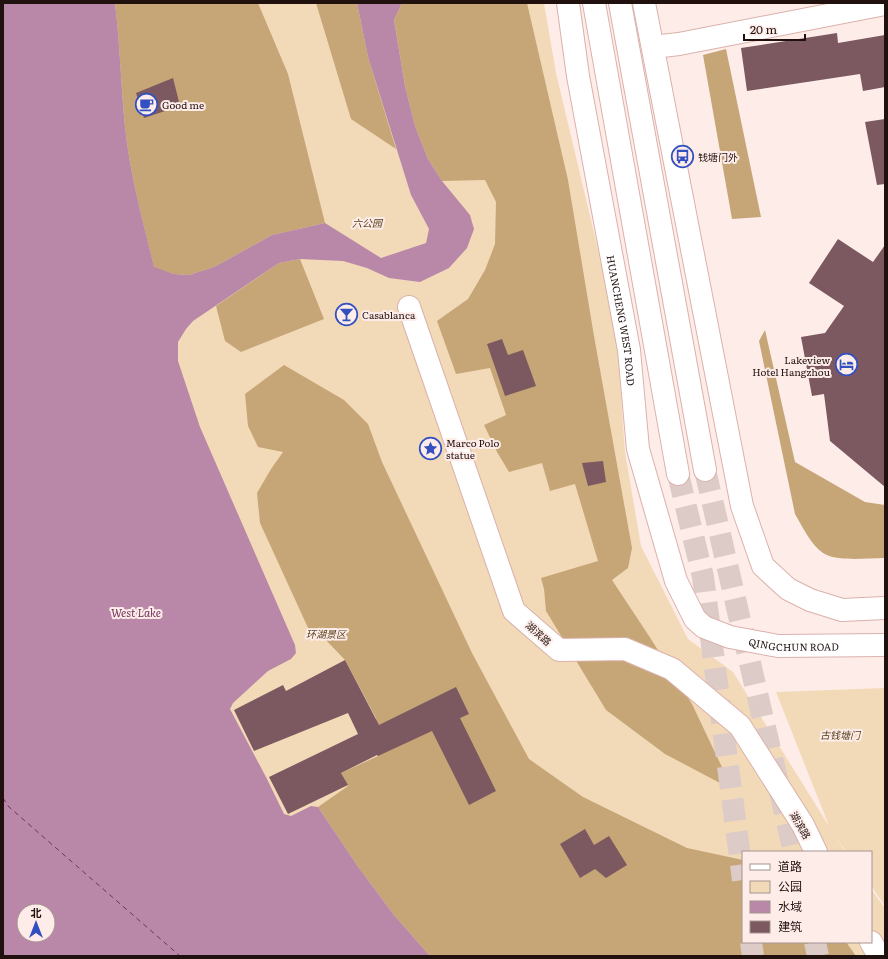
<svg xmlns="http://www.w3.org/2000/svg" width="888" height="959" font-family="Literata,'Noto Sans SC',serif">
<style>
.green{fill:#f2dab8;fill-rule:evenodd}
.forest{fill:#c6a677}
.water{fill:#b988a8;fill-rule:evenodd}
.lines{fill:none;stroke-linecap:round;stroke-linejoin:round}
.ferry{stroke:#6f325c;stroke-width:1;stroke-dasharray:5 4;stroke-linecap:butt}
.building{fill:#7c5860}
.primary-tunnel{stroke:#ddcbc8;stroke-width:22;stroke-dasharray:22 11;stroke-linecap:butt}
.street-casing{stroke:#dbb1ab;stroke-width:24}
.primary-casing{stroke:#dbb1ab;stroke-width:24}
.street{stroke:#fff;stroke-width:22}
.primary{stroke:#fff;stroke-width:22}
.labels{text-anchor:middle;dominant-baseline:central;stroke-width:4;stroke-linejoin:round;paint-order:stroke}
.poi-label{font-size:10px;fill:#20110f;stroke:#feece9;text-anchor:start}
.park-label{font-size:10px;font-style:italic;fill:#563f19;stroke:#feece9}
.street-label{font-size:10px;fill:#20110f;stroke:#feece9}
.water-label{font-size:11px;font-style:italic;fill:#6f325c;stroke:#feece9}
</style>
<rect width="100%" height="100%" fill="#feece9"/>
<!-- green -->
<path class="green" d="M3 3H544L556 73 616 325 625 452 641 546 688 639 733 672 829 826 776 692 885 688V906L871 886V852H846L836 837 845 852H743V942H871V889L885 908V956H3ZM24 911H48V935H24Z"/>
<!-- forest -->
<path class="forest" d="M115 3H258L288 74 325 223 272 235 214 267 189 275 174 274 154 268C143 221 130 175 125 127 121 86 120 44 115 3Z
M316 3H357L368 57 396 149 351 119Z
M402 3H527L568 180 594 336 632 548 628 568 612 580 649 636 692 704 730 784 718 782 665 754 606 710 546 611 544 589 541 578 598 561 575 484 550 491 542 463 509 472 497 452 484 425 506 415 490 368 456 374 437 321 468 299 485 270 495 244 496 202 485 180 442 181 428 159 415 126 405 86 394 20Z
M726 49 761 217 732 219 703 55Z
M300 259 324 319 241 352 225 341 216 306 279 263Z
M765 330 795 462 865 502 885 505V558C869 558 836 562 823 553 811 545 802 526 795 514L759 341Z
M284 365 344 400 368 424 382 462 472 653 529 759 583 797 687 848 743 860V942H846L856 956H430L394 915 359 868 318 807 348 786 341 773 378 756 365 732 376 718 345 660 323 637 309 630 260 523 257 493 271 469 283 452 258 447 248 426 245 394Z"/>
<!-- water -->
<path class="water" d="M3 3H115C120 44 121 86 125 127 130 175 143 221 154 267L174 274 189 275 214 267 272 235 325 223 381 258 426 243 429 229 411 195 368 57 357 3H402L394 20 405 86 415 126 428 159 442 181 470 215 474 229 467 248 449 268 420 282 389 278 367 268 343 261 300 259 279 263 193 321 186 329 178 342V361L200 427 295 645 296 653 291 659 268 671 233 703 230 709 267 779 284 814 291 816 311 806 318 807 359 868 394 915 430 956H3ZM24 911H48V935H24Z"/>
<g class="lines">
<!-- ferry -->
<path class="ferry" d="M3 798 9 807 180 956"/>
</g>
<!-- building -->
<path class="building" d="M837 33 838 43 885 35V87L863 91 860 74 747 91 741 48Z
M173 78 180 106 144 118 136 93Z
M885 119V184L877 185 865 122Z
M838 239 873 262 885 245V487L830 441 824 394 812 396 801 337 825 333 844 306 809 283Z
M502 339 508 355 523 350 536 386 505 396 487 344Z
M603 461 606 482 588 486 582 463Z
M345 660 379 725 456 687 469 714 460 718 496 791 469 805 432 731 378 756 377 755 341 773 348 785 288 814 269 777 358 734 348 713 254 751 234 710 283 685 286 691Z
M585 829 594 845 609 836 627 865 606 878 595 869 580 878 560 844Z"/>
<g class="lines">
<!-- primary-tunnel -->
<path class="primary-tunnel" d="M705 470 794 852
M678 474 703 577 743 880
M751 942 753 956
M815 942 818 956"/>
<defs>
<path id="street" d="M653 47 679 44 885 4
M409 307 514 611 559 650 625 649 672 669 740 726 803 825 816 852
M871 942 879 956"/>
<g id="primary">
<path id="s1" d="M568 3 578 76 629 350 638 449 676 581 695 619 704 627 730 637 778 646 885 645"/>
<path d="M594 3 678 474"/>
<path d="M620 3 705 470"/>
<path d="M644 3 742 506 763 566 788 589 810 600 842 610 885 608"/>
</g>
</defs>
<!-- street casing -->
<use href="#street" class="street-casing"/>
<!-- primary casing -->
<use href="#primary" class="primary-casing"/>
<!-- street -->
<use href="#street" class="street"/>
<!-- primary -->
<use href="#primary" class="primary"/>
</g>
<!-- icons -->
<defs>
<symbol id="cafe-ring" viewBox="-11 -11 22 22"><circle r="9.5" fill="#feece9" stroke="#3350c1" stroke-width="1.5"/><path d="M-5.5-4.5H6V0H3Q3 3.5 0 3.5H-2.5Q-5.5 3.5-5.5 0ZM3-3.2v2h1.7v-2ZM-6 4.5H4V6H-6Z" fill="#3350c1"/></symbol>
<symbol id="bus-ring" viewBox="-11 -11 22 22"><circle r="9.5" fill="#feece9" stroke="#3350c1" stroke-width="1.5"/><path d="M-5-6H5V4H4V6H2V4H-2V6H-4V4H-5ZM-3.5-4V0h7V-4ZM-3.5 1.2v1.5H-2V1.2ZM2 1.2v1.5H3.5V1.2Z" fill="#3350c1"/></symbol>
<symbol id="bar-ring" viewBox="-11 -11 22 22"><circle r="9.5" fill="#feece9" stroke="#3350c1" stroke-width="1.5"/><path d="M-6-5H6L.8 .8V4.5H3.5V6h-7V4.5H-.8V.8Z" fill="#3350c1"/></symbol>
<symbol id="hotel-ring" viewBox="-11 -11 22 22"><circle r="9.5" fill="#feece9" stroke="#3350c1" stroke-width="1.5"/><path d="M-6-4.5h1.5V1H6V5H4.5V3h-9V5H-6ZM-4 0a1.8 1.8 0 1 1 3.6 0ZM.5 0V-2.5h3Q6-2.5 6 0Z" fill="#3350c1"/></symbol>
<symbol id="sight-ring" viewBox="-11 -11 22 22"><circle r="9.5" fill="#feece9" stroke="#3350c1" stroke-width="1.5"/><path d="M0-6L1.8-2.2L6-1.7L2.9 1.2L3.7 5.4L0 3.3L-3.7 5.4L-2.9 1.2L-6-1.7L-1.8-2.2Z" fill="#3350c1"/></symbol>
</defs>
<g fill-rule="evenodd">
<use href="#cafe-ring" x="134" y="92" width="25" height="25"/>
<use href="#bus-ring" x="670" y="144" width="25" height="25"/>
<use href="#bar-ring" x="334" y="302" width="25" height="25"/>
<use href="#hotel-ring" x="834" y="352" width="25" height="25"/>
<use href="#sight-ring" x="418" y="436" width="25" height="25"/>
</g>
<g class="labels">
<!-- poi labels -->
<g class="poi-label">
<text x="162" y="104">Good me</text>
<text x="698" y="156">钱塘门外</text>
<text x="362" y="314">Casablanca</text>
<text x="830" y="359" text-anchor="end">Lakeview<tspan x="830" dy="12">Hotel Hangzhou</tspan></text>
<text x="446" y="442">Marco Polo<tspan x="446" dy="12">statue</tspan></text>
</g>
<!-- park labels -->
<g class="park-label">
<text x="367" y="222">六公园</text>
<text x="326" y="633">环湖景区</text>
<text x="840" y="734">古钱塘门</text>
</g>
<!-- street labels -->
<g class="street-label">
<text stroke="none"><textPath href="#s1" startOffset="322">HUANCHENG WEST ROAD</textPath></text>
<text transform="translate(539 633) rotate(42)">湖滨路</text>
<text stroke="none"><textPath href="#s1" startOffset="736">QINGCHUN ROAD</textPath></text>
<text transform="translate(801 825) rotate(60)">湖滨路</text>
</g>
<!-- water labels -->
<g class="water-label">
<text x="136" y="612">West Lake</text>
</g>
</g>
<!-- border -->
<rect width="888" height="959" fill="none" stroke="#20110f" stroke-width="8"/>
<!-- legend -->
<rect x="742" y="851" width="130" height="92" fill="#feece9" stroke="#a59492"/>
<rect x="750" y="864" width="20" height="6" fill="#ffffff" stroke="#a59492"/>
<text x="778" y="871" font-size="12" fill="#20110f">道路</text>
<rect x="750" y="881" width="20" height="12" fill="#f2dab8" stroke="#a59492"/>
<text x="778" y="891" font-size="12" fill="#20110f">公园</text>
<rect x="750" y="901" width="20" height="12" fill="#b988a8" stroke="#a59492"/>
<text x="778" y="911" font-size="12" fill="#20110f">水域</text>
<rect x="750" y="921" width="20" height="12" fill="#7c5860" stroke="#a59492"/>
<text x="778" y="931" font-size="12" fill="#20110f">建筑</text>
<!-- north arrow -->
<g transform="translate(36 923)"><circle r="19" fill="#feece9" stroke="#a59492"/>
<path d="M0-3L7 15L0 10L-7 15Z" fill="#3350c1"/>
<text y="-6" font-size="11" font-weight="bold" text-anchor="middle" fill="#20110f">北</text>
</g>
<!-- scale -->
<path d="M744 34v6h61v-6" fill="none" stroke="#20110f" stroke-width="2"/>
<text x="750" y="34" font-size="12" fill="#20110f" stroke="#feece9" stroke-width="3" paint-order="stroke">20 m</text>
</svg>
